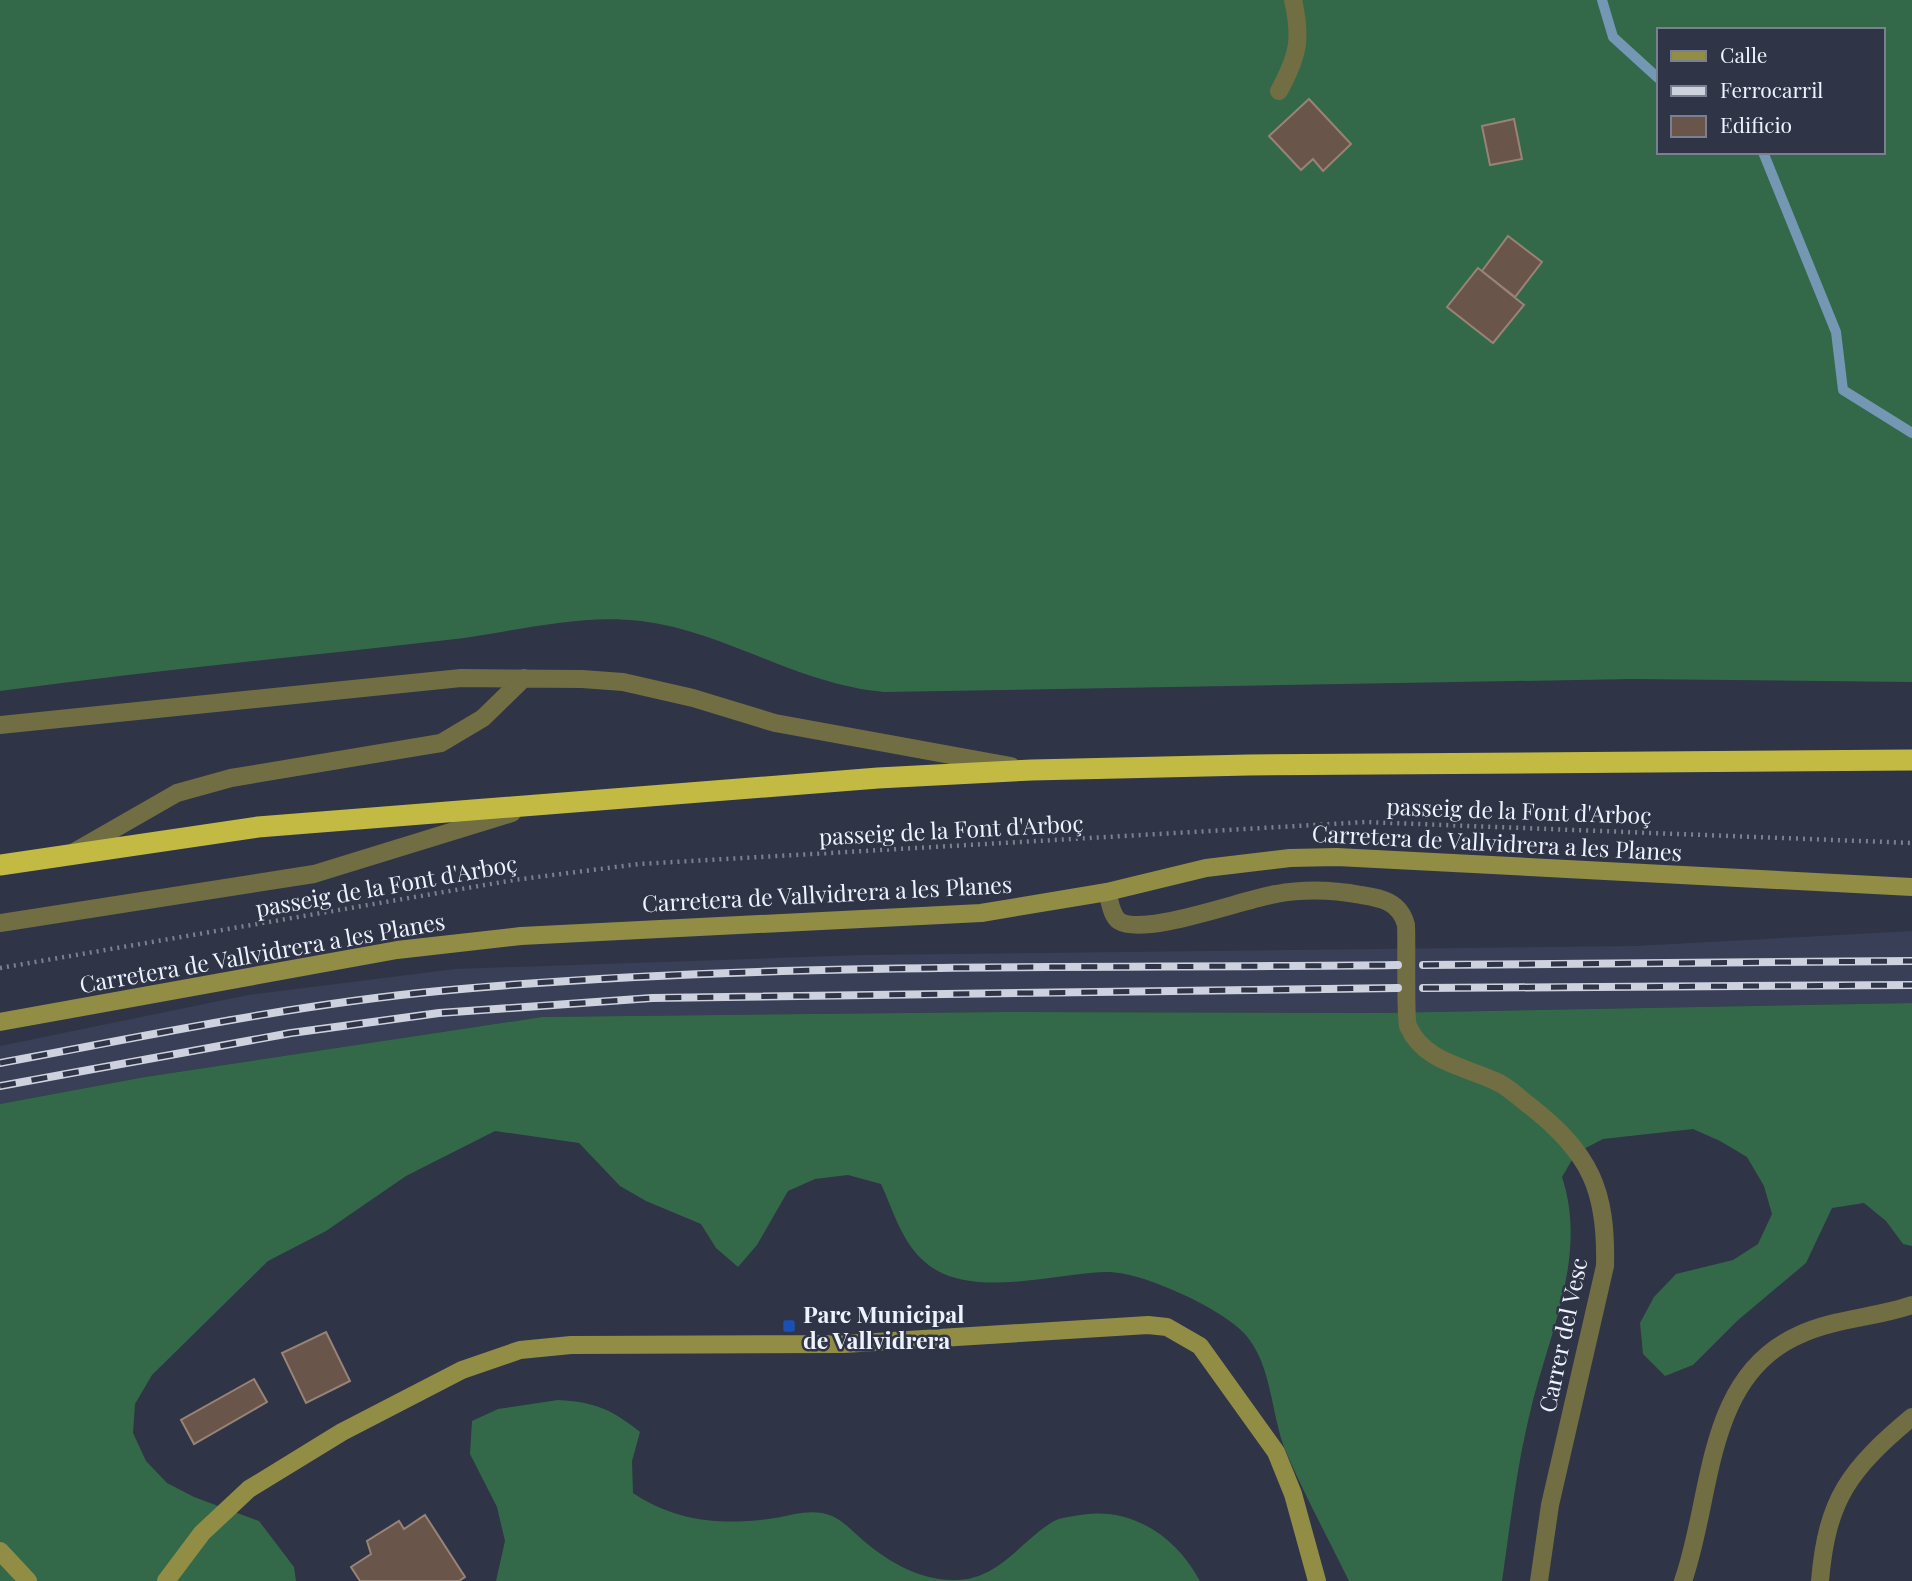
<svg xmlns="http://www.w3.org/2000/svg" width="1912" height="1581" font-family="'Playfair Display',serif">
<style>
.built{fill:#393f56}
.forest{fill:#336949;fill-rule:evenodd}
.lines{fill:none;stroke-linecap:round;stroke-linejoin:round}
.stream{stroke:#7497b4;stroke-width:10}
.building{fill:#695549;stroke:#988376;stroke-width:2}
.path{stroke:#7c8090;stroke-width:4.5;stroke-dasharray:2 5;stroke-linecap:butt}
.lane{stroke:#706e42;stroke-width:18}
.street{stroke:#706e42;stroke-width:18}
.secondary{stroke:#918d45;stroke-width:18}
.highway{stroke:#c2ba43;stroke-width:21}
.rail-casing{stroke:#ced2df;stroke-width:8}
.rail{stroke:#2f3446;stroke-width:5;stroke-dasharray:16;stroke-linecap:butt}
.transit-dot{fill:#1a4fb4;stroke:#2f3446;stroke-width:2.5}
.labels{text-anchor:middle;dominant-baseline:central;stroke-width:5;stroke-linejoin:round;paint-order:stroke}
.street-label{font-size:23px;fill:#eef2fe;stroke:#2f3446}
.poi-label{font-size:23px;font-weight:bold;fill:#eef2fe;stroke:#2f3446;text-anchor:start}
</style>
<rect width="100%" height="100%" fill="#2f3446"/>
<!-- built -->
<path class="built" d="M1912 931V1003L1381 1013 1005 1012 542 1017 145 1077 0 1104V1046L248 995 455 969 863 955 1635 946Z"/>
<!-- forest -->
<path class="forest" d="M0 0H1912V682L1632 679 884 692C795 684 725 631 641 621 576 613 511 633 447 640 298 657 149 671 0 691ZM1658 30H1882V152H1658Z
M1912 1003V1246L1903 1244 1886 1221 1864 1203 1832 1208 1806 1263 1737 1321 1693 1365 1665 1376 1643 1354 1640 1323 1654 1297 1676 1274 1733 1260 1758 1244 1772 1214 1764 1186 1747 1157 1720 1141 1693 1129 1603 1139 1576 1153 1562 1177C1589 1259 1546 1339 1529 1417 1516 1471 1510 1526 1502 1581H1349C1328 1538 1305 1496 1286 1452 1270 1413 1273 1365 1244 1333 1221 1308 1139 1270 1105 1272 1052 1274 967 1300 925 1262 902 1243 893 1210 881 1184L848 1175 815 1179 788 1191 757 1245 738 1267 716 1248 701 1224 646 1201 620 1186 579 1143 495 1131 406 1176 326 1231 268 1261 152 1375 135 1404 133 1433 146 1461 167 1483 194 1497 259 1521 294 1567 296 1581H0V1104L145 1077 542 1017 1005 1012 1381 1013Z
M558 1400C595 1402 611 1409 640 1432L632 1461 633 1493C676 1522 724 1526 775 1518 794 1515 812 1508 832 1516 844 1521 855 1534 865 1542 890 1563 922 1581 956 1580 1000 1579 1020 1541 1054 1521 1060 1518 1068 1517 1074 1516 1129 1504 1175 1535 1200 1581H496L505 1541 497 1507 470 1454 472 1421 498 1409Z"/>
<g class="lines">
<!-- stream -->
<path class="stream" d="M1602 0 1613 37 1658 78
M1763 152 1836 332 1843 390 1912 433"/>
</g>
<!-- building -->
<path class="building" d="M1309 99 1351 144 1323 171 1313 159 1301 170 1269 136Z
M1514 119 1522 159 1490 165 1482 126Z
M1508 236 1542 262 1515 297 1482 271Z
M1478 268 1524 305 1493 343 1447 307Z
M326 1332 350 1381 306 1403 282 1353Z
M254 1379 267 1402 194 1444 181 1420Z
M425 1515 465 1577 459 1581H360L351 1567 371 1554 367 1541 399 1521 404 1529Z"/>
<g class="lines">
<!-- path -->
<path class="path" d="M0 968 514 880 639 864 1366 822 1912 843"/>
<!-- lane -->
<path class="lane" d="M0 725 461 678 582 679 623 682 693 698 775 723 1011 766
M74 852 177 793 231 778 441 743 483 718 524 678
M0 923 314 874 512 813"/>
<!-- street -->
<path class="street" d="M1279 91C1298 56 1302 39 1293 0
M1107 892C1110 901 1111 915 1119 921 1144 937 1244 899 1276 894 1303 889 1334 890 1361 895 1382 898 1400 902 1406 925 1407 940 1405 1018 1408 1026 1424 1062 1463 1066 1495 1081 1508 1086 1519 1098 1530 1106 1590 1153 1607 1190 1605 1266L1550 1505 1539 1581
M1683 1581C1713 1497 1704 1377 1799 1335 1835 1318 1875 1318 1912 1305
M1820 1581C1827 1498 1850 1469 1912 1417"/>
<!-- secondary -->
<path class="secondary" d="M0 1022 397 950 521 936 981 913 1107 892 1206 868 1290 858 1337 857 1912 887
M0 1551 28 1581
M166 1581 202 1533 249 1489 342 1432 462 1370 520 1350 571 1345 844 1344 1148 1325 1167 1327 1200 1346 1276 1452 1293 1494 1317 1581"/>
<!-- highway -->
<path class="highway" d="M0 865 258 827 878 778 1032 770 1249 765 1912 760"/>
<defs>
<path id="rail" d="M1423 965 1912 961
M1423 988 1912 985
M0 1063C146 1036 291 1005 439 991 757 961 1079 969 1398 965
M0 1086 291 1033 439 1013 652 998 1398 988"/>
</defs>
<!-- rail casing -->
<use href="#rail" class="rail-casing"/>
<!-- rail -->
<use href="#rail" class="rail"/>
</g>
<!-- markers -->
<rect class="transit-dot" x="782" y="1319" width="14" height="14" rx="3.5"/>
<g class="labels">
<!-- street labels -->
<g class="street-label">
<text transform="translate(1519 810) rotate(2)">passeig de la Font d'Arboç</text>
<text transform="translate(951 829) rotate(-3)">passeig de la Font d'Arboç</text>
<text transform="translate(1497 842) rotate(3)">Carretera de Vallvidrera a les Planes</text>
<text transform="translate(386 885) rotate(-10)">passeig de la Font d'Arboç</text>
<text transform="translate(827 893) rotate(-3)">Carretera de Vallvidrera a les Planes</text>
<text transform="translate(262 952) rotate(-10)">Carretera de Vallvidrera a les Planes</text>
<text transform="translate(1562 1335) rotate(-78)">Carrer del Vesc</text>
</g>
<!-- poi labels -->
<g class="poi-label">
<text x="803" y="1313">Parc Municipal<tspan x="803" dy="26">de Vallvidrera</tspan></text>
</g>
</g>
<!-- legend -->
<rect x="1657" y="28" width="228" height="126" fill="#2f3446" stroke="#7b8090" stroke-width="2"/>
<rect x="1671" y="51" width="35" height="10" fill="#918d45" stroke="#7b8090" stroke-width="2"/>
<text x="1720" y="63" font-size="21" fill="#eef2fe">Calle</text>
<rect x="1671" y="86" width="35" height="10" fill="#ced2df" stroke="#7b8090" stroke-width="2"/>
<text x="1720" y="98" font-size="21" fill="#eef2fe">Ferrocarril</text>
<rect x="1671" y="116" width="35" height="21" fill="#695549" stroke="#7b8090" stroke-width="2"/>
<text x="1720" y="133" font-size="21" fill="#eef2fe">Edificio</text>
</svg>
